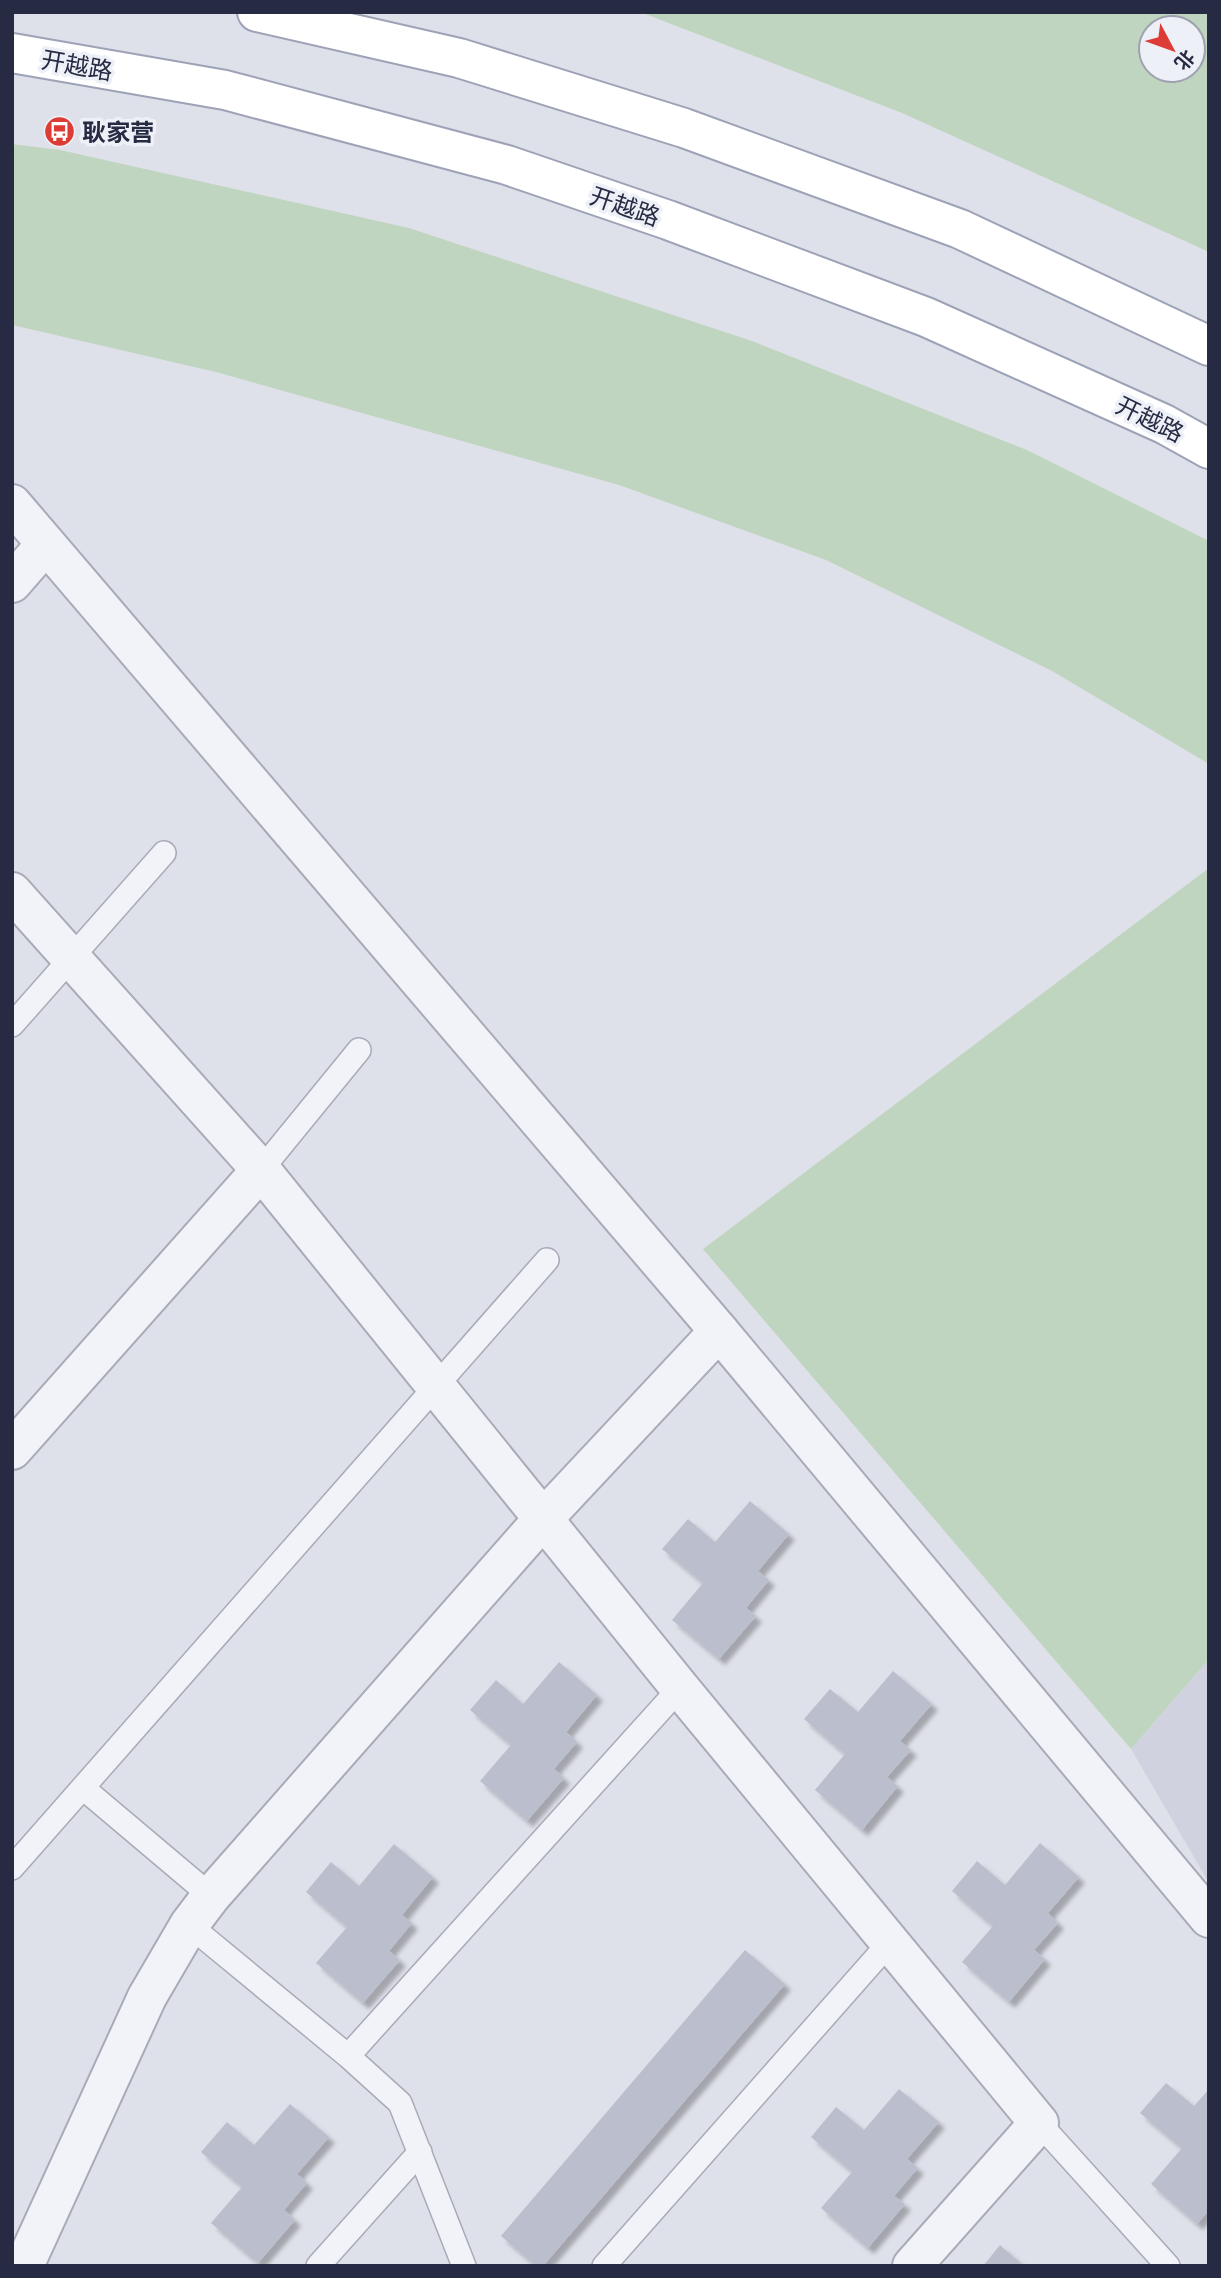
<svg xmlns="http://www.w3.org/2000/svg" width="1221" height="2278" font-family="'Archivo Narrow','Noto Sans SC',sans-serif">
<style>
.built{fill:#d0d3df}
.green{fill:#c0d5bf;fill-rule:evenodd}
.building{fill:#bbbfcd;filter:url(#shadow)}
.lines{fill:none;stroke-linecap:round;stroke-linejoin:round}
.service-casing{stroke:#a8aab8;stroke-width:26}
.minor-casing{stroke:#a8aab8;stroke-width:42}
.tertiary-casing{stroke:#a8aab8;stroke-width:42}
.primary-casing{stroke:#9da2b7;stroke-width:42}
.service{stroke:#f2f3f8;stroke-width:23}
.minor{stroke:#f2f3f8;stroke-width:38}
.tertiary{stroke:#f2f3f8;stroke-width:38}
.primary{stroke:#fff;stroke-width:38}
.labels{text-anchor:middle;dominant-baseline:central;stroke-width:7;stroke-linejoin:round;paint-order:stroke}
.street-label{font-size:24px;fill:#262b43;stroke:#eef0f7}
.poi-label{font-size:24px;font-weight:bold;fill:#262b43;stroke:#eef0f7;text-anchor:start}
</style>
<defs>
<filter id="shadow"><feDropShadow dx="6" dy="6" stdDeviation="2" flood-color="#0004"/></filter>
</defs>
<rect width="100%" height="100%" fill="#dfe1ea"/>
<!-- built -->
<path class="built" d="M1209 1659V1883L1131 1749Z"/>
<!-- green -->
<path class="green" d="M640 12H1209V252L902 113ZM1151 28H1193V70H1151Z
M12 144 60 150 409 228 752 341 1027 450 1209 541V764L1052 671 826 560 619 485 216 372 12 325Z
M1209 868V1659L1131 1749 703 1249Z"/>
<!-- building -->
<path class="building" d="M750 1501 789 1534 758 1571 769 1580 746 1608 756 1616 719 1659 672 1620 703 1583 662 1549 688 1519 715 1542Z
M559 1662 597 1695 566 1732 577 1742 554 1769 564 1778 527 1821 480 1781 511 1745 470 1710 496 1680 523 1704Z
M893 1671 932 1704 900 1741 911 1750 887 1777 898 1786 862 1830 815 1790 845 1754 804 1719 830 1689 858 1712Z
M1040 1843 1079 1877 1048 1913 1058 1923 1034 1950 1045 1959 1009 2002 962 1962 993 1926 952 1891 977 1861 1005 1885Z
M394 1844 433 1877 402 1915 412 1923 389 1951 400 1960 363 2003 316 1963 347 1927 306 1892 331 1862 359 1886Z
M745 1950 785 1984 543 2266H536L501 2236Z
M1166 2083 1194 2106 1209 2089V2210L1197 2224 1151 2184 1182 2148 1140 2113Z
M899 2089 939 2122 907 2159 918 2168 894 2196 905 2204 868 2248 821 2208 852 2172 811 2137 836 2107 864 2130Z
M290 2104 329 2137 297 2174 307 2183 284 2210 295 2220 258 2263 211 2223 242 2187 201 2152 227 2122 254 2145Z
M1000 2245 1024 2266H983Z"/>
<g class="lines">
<defs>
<path id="service" d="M12 1025 164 853
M261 1170 359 1050
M83 1788 211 1896
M12 1868 547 1260
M189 1925 348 2056 400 2103 464 2266
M348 2056 680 1688
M1039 2123 1168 2266
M318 2266 420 2152
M604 2266 891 1941"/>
<path id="minor" d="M12 583 46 544
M12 892 261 1170 680 1688 1039 2123 912 2266
M12 1450 261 1170
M24 2266 147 1997 189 1925 211 1896 543 1519 719 1331"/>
<path id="tertiary" d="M12 504 719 1331 1209 1918"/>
<path id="primary" d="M257 12 459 58 684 128 960 229 1209 346
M12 53 225 90 507 165 668 220 926 317 1164 424 1209 449"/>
</defs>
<!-- service casing -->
<use href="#service" class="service-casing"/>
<!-- minor casing -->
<use href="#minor" class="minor-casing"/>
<!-- tertiary casing -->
<use href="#tertiary" class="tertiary-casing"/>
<!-- primary casing -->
<use href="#primary" class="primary-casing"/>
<!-- service -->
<use href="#service" class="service"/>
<!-- minor -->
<use href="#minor" class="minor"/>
<!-- tertiary -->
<use href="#tertiary" class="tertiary"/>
<!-- primary -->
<use href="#primary" class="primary"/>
</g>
<!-- icons -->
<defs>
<symbol id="bus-disc" viewBox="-11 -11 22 22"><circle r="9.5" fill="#dd3c36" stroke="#eef0f7"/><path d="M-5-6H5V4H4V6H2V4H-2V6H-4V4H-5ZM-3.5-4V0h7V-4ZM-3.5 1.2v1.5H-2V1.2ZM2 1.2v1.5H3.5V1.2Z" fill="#fff"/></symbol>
</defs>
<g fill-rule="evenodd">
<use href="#bus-disc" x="42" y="114" width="35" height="35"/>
</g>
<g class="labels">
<!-- street labels -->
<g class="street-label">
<text transform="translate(77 65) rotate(10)">开越路</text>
<text transform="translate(625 206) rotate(19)">开越路</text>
<text transform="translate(1150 419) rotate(26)">开越路</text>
</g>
<!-- poi labels -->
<g class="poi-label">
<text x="82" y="132">耿家营</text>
</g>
</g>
<!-- border -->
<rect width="1221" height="2278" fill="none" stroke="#262b43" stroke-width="28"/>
<!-- north arrow -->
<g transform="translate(1172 49) rotate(131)"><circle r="33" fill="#eef0f7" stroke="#9ea1af" stroke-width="2"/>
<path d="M0-5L12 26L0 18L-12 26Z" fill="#dd3c36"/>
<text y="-10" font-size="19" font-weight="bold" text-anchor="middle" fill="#262b43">北</text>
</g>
</svg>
